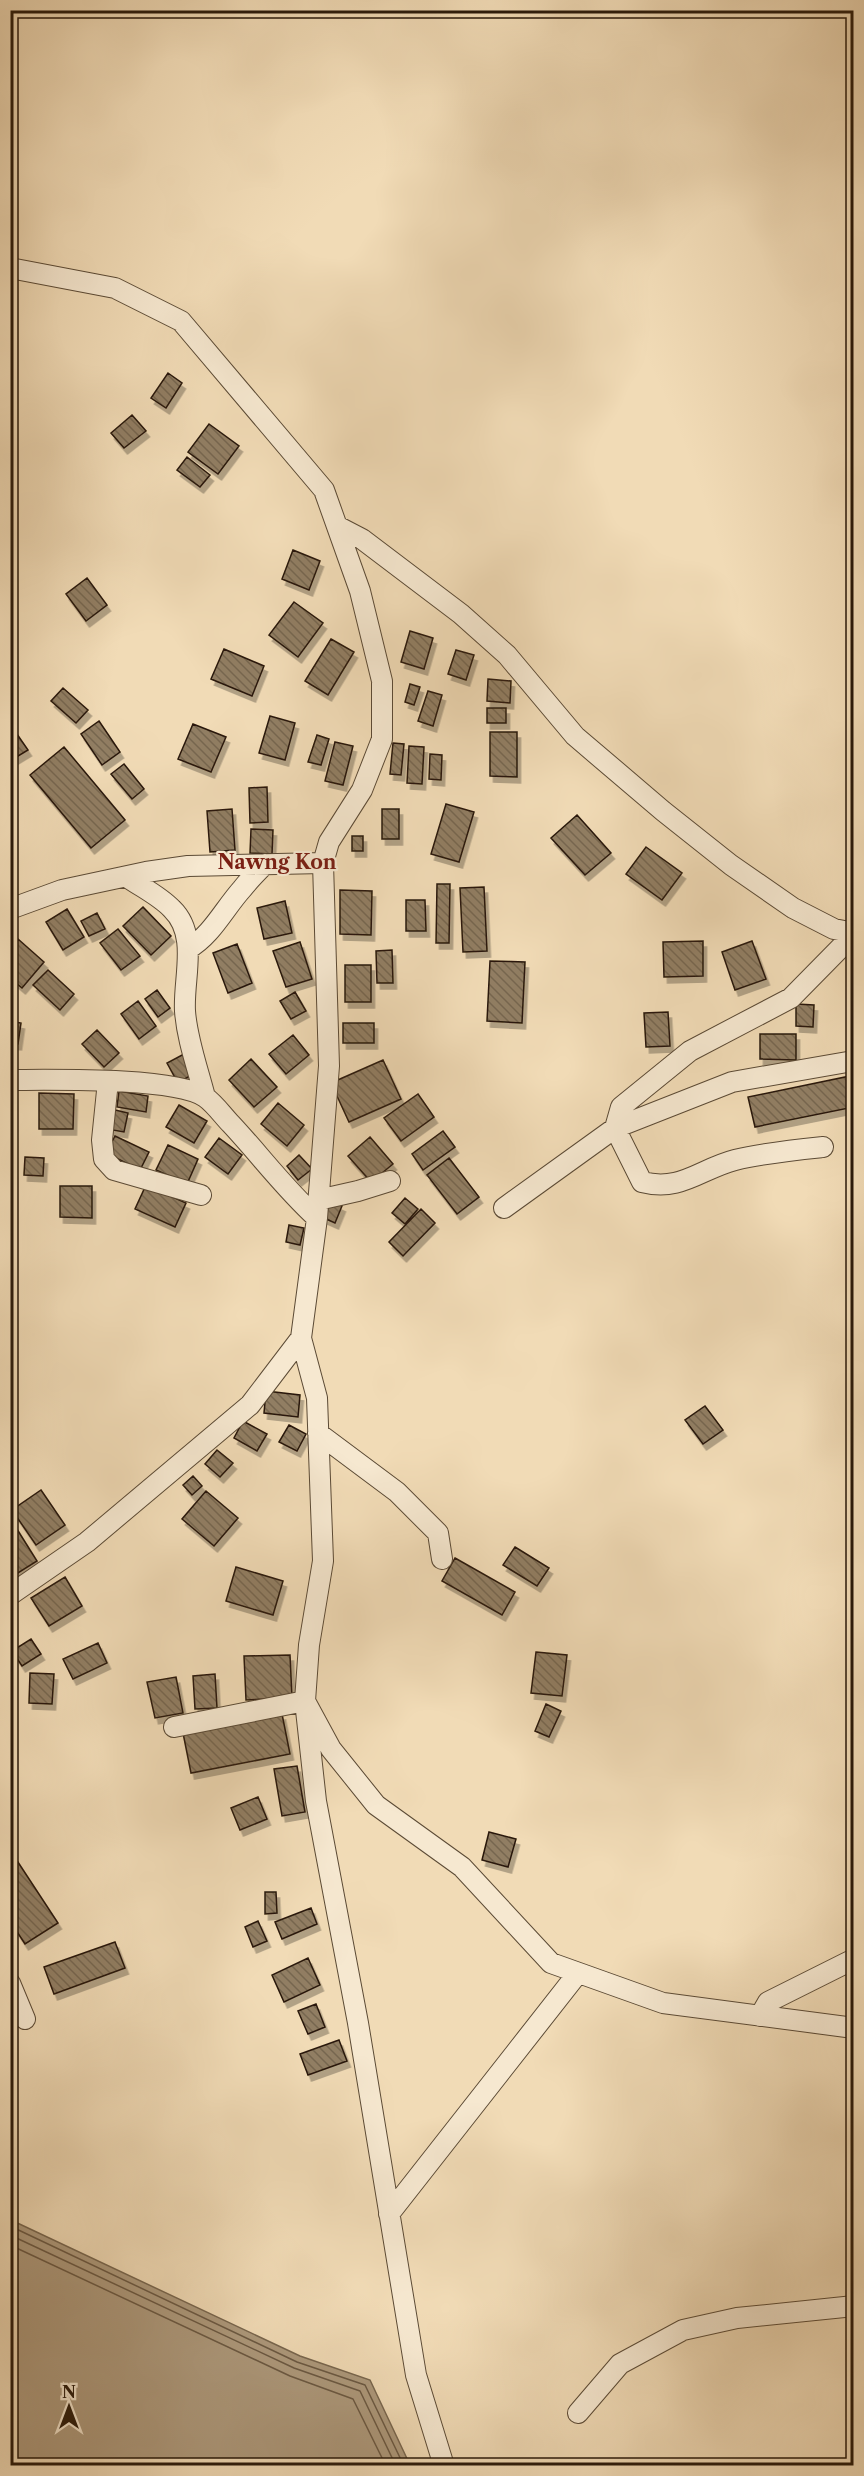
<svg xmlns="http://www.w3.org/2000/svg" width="864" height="2476" font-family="'Libre Caslon Text',serif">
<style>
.water{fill:#ad997c;stroke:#78664e;stroke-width:1.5}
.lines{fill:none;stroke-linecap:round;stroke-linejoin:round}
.shore{stroke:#6b5943;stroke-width:1.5}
.building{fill:url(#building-back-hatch);stroke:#29190a;stroke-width:1.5;filter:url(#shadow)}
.minor-casing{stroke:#5b4a35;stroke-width:22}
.minor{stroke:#f6e8d0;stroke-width:20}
.labels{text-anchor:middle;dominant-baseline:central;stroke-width:4.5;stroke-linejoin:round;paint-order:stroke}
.quarter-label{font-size:20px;font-weight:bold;fill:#7a1f14;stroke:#f6e8d0}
</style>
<defs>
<pattern id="building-back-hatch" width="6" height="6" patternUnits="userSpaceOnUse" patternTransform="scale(1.5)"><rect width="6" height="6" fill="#917e63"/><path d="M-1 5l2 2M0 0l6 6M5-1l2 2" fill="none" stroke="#766650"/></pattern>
<filter id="shadow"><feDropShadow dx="3.5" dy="6" stdDeviation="0" flood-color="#0004"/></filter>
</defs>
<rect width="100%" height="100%" fill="#f1dbb6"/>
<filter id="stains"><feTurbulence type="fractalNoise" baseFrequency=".00333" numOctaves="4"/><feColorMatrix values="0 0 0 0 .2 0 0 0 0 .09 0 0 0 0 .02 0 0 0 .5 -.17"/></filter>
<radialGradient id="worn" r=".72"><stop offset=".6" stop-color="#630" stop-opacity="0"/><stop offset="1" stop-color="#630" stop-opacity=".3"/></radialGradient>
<!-- water -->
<path class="water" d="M11 2220 300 2356 370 2380 410 2465H11Z"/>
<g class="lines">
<!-- shore -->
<path class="shore" d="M10 2226 297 2362 365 2385 404 2466
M10 2235 294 2368 360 2391 396 2466
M10 2245 290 2376 353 2399 386 2466"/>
</g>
<!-- building -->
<path class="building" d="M168 373 182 383 166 408 151 398Z
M132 415 146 431 124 448 111 433Z
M209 424 239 446 218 474 188 452Z
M187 457 210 475 200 487 177 470Z
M293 550 320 561 309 590 282 579Z
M87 578 107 605 86 621 66 594Z
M294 602 323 623 298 657 269 635Z
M410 631 433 638 424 669 401 662Z
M331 639 354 652 328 695 305 681Z
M224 649 264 666 252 696 211 679Z
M456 650 474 655 466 680 448 674Z
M488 679 511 681 510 703 487 701Z
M410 684 420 687 414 705 405 702Z
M63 688 88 710 76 723 51 701Z
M428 691 442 695 433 726 418 721Z
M487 708H506V723H487Z
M270 716 295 723 285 760 259 753Z
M99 721 120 752 102 765 81 734Z
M10 724 28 750 10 761Z
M193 724 226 737 211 772 178 759Z
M490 732H517V777L490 776Z
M317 735 329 739 321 765 308 762Z
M335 742 353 746 343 785 325 781Z
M393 743 404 744 401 775 390 774Z
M409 746 424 747 422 784 407 783Z
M64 747 125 820 91 848 30 775Z
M430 754 442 755 441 780 429 779Z
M124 764 144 789 132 799 111 774Z
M267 787 268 822 250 823 249 788Z
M446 804 474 812 459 862 431 854Z
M232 809 235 850 210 852 207 811Z
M382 809H399V839H382Z
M577 815 611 853 585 875 551 838Z
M251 829 273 830 272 854 250 853Z
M352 836H363V851H352Z
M646 847 682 873 662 900 626 874Z
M437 884H450L449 943H436Z
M484 887 487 951 463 952 460 888Z
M340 890 372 891 371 935 340 934Z
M406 900H425L426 931H406Z
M285 901 292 933 264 939 257 908Z
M143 907 171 936 151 955 123 926Z
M67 909 84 937 63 950 46 922Z
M97 913 105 929 89 936 81 921Z
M118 929 140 956 121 970 100 943Z
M18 939 44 962 22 988 10 978V948Z
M703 941V976L664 977 663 942Z
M752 941 766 979 735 990 722 952Z
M300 942 312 979 286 987 273 951Z
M237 944 252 983 228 993 213 953Z
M392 950 393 983H377L376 951Z
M490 961 525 962 522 1023 487 1021Z
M345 965H371V1002H345Z
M48 970 74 994 60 1010 33 985Z
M157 990 170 1008 158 1017 145 999Z
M295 992 306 1011 291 1019 280 1001Z
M138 1001 156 1026 139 1039 121 1014Z
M796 1004 814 1005 813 1027 796 1026Z
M668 1012 670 1046 646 1047 644 1013Z
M10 1021 21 1023 18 1044 10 1043Z
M343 1023H374V1043H343Z
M97 1030 119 1053 104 1067 82 1044Z
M760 1034H796V1060L760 1059Z
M293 1035 309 1055 286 1074 269 1054Z
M184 1054 195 1073 178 1083 167 1063Z
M251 1059 277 1087 254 1107 229 1080Z
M383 1060 401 1099 349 1122 331 1083Z
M850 1076 854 1107 755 1127 748 1097Z
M119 1091 148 1096 146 1112 117 1107Z
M39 1093 74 1094 73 1129H39Z
M418 1094 434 1117 401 1141 384 1118Z
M278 1103 304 1125 287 1146 261 1124Z
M179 1105 207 1121 194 1143 166 1127Z
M111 1109 128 1113 124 1132 107 1129Z
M443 1131 455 1147 423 1170 412 1154Z
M115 1136 149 1152 140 1170 106 1153Z
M370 1137 393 1164 371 1182 348 1156Z
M219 1138 242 1155 228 1174 205 1157Z
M168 1145 198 1159 187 1184 156 1170Z
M299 1155 312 1169 298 1180 287 1166Z
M25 1157 44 1158 43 1176 24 1175Z
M449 1158 479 1197 457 1214 427 1175Z
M146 1185 186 1203 175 1227 135 1209Z
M60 1186H92V1218L60 1217Z
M405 1198 418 1209 405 1224 392 1213Z
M331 1201 342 1206 335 1223 324 1218Z
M421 1209 435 1223 403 1256 389 1242Z
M289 1225 304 1228 300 1245 286 1242Z
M266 1391 300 1395 298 1417 264 1413Z
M705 1406 723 1430 703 1444 685 1420Z
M243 1421 267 1434 257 1451 234 1438Z
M289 1425 306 1434 297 1451 279 1442Z
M217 1450 233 1463 220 1477 205 1464Z
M193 1476 202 1486 192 1495 183 1485Z
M41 1490 65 1525 36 1545 12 1510Z
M206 1491 238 1518 214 1546 182 1519Z
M15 1526 37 1561 10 1578V1529Z
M515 1547 549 1568 537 1586 503 1565Z
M455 1558 515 1592 502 1615 442 1581Z
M236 1567 283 1581 273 1615 226 1601Z
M65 1577 82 1606 49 1626 31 1598Z
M31 1639 41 1654 22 1666 12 1651Z
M98 1643 107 1663 73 1679 63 1659Z
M536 1652 567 1655 562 1696 531 1693Z
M290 1655 292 1698 246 1700 244 1656Z
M30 1673 54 1674 52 1704 29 1703Z
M215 1674 217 1708 195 1709 193 1676Z
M176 1677 183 1713 155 1718 147 1682Z
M546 1704 561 1711 549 1737 535 1731Z
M282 1714 290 1754 191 1773 183 1733Z
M297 1766 305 1812 282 1816 274 1769Z
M258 1797 267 1819 240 1830 231 1808Z
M489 1832 516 1839 508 1867 482 1860Z
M10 1850 58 1923 25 1944 10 1921Z
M265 1892H276L277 1913 265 1914Z
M311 1908 317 1924 282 1939 275 1922Z
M258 1921 267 1941 253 1947 245 1927Z
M115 1942 125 1968 54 1994 44 1967Z
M308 1958 320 1985 284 2002 272 1975Z
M316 2004 325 2027 308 2034 298 2011Z
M339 2040 347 2061 308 2075 300 2054Z"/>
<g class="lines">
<defs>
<path id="minor" d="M10 268 115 288 181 321 324 490 360 591 382 681V739L362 790 329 842 323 863 329 1066 317 1218 301 1338 317 1398 323 1561 309 1645 305 1701 331 1749 376 1805 462 1867 551 1963 663 2003 854 2028
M337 526 362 539 461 614 507 655 575 736 663 811 731 865 793 908 834 929 854 933
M127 877C141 887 160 896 172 909 199 935 183 978 185 1011 187 1040 198 1069 205 1097
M10 909 62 890 146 872 188 866 323 863
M188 949C212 935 224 909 242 889 249 880 257 872 265 864
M10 1080C51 1080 174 1077 205 1097 215 1104 223 1116 231 1124 260 1155 285 1189 317 1218
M108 1081 102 1140 104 1159 114 1170 201 1195
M823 1147C794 1150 764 1153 735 1160 700 1169 681 1192 642 1182L615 1128 732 1082 853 1061
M318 1200 358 1191 390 1181
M504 1208 615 1128 621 1107 690 1051 791 998 854 934
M318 1433 397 1492 438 1533 442 1559
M10 1595 87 1542 250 1405 301 1338
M174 1727 305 1701 316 1801 358 2023 416 2375 444 2466
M10 1983 25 2019
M760 2016 768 2002 854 1959
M389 2214 578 1973
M578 2413 620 2364 683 2330 737 2318 854 2306"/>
</defs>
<!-- minor casing -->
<use href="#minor" class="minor-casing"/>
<!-- minor -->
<use href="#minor" class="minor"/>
</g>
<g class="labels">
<!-- quarter labels -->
<g class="quarter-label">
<text x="277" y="862">Nawng Kon</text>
</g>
</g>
<!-- margin -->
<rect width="864" height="2476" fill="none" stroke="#f1dbb6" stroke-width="36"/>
<rect x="12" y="12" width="840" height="2452" fill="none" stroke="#29190a" stroke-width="3"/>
<rect x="18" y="18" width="828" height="2440" fill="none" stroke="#29190a" stroke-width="1.5"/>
<!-- north arrow -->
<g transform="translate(69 2407)" stroke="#f6e8d0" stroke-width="4.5" paint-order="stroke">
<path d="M0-4.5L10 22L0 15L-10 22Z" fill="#29190a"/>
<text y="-9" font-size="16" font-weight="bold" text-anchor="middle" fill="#29190a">N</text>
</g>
<rect width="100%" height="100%" filter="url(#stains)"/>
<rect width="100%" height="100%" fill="url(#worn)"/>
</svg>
